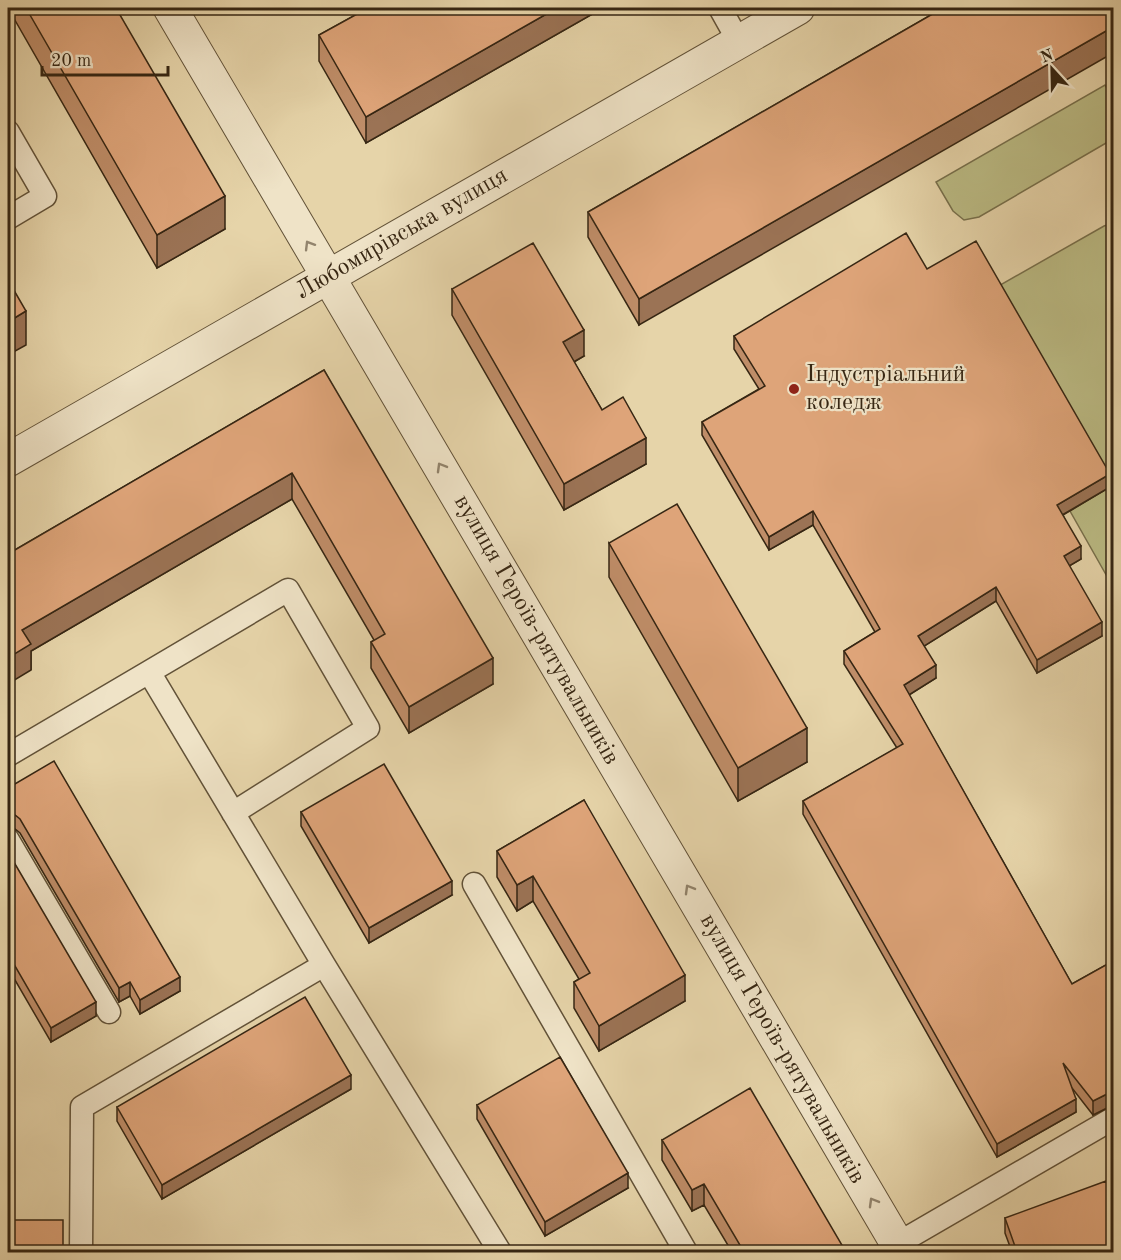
<svg xmlns="http://www.w3.org/2000/svg" width="1121" height="1260" font-family="'Old Standard TT',serif">
<style>
.green{fill:#bbbb84;stroke:#78704c;stroke-width:1.5}
.lines{fill:none;stroke-linecap:round;stroke-linejoin:round}
.service-casing{stroke:#625238;stroke-width:25}
.minor-casing{stroke:#625238;stroke-width:35}
.service{stroke:#efe3c7;stroke-width:22}
.minor{stroke:#efe3c7;stroke-width:33}
.wall{fill:#bf8d68;stroke:#362613;stroke-width:1.5}
.shaded-wall{fill:#9b7355;stroke:#362613;stroke-width:1.5}
.building{fill:#dea479;stroke:#362613;stroke-width:1.5}
.oneway{stroke:#92846d}
.poi-dot{fill:#8f2418;stroke:#efe3c7;stroke-width:2}
.labels{text-anchor:middle;dominant-baseline:central;stroke-width:4.5;stroke-linejoin:round;paint-order:stroke}
.street-label{font-size:24px;fill:#362613;stroke:#efe3c7}
.poi-label{font-size:24px;fill:#362613;stroke:#efe3c7;text-anchor:start}
</style>
<rect width="100%" height="100%" fill="#e6d4a9"/>
<filter id="stains"><feTurbulence type="fractalNoise" baseFrequency=".00333" numOctaves="4"/><feColorMatrix values="0 0 0 0 .2 0 0 0 0 .09 0 0 0 0 .02 0 0 0 .5 -.17"/></filter>
<radialGradient id="worn" r=".72"><stop offset=".6" stop-color="#630" stop-opacity="0"/><stop offset="1" stop-color="#630" stop-opacity=".3"/></radialGradient>
<!-- green -->
<path class="green" d="M1105 85 1113 100V139L979 217 964 220 953 211 936 182Z
M1113 223V587L1070 511 1109 487 995 288 1104 226Z"/>
<g class="lines">
<defs>
<path id="service" d="M720 8 739 42
M8 132 45 196 8 218
M149 672 288 590 368 728 233 813
M8 755 149 672 324 965 500 1252
M8 840 109 1012
M474 884 686 1252
M897 1244 1114 1118
M81 1252 82 1107 324 965"/>
<path id="minor" d="M170 8 902 1252
M8 460 798 8"/>
</defs>
<!-- service casing -->
<use href="#service" class="service-casing"/>
<!-- minor casing -->
<use href="#minor" class="minor-casing"/>
<!-- service -->
<use href="#service" class="service"/>
<!-- minor -->
<use href="#minor" class="minor"/>
</g>
<!-- wall -->
<path class="wall" d="M8 8H116L225 229 157 268Z
M368 8H603L366 143 319 61V35Z
M943 8 639 325 588 237V212Z
M927 269 1110 487 1063 515 1081 559 1069 566 1102 636 1037 673 996 601 924 646 936 678 909 695 1072 984 1113 961V1105L1093 1115 1072 1088 1076 1112 997 1157 803 814V801L897 748 844 664V651L875 632 813 525 769 550 702 435V422L759 389 734 349V336Z
M452 289 584 356 574 362 602 410 646 464 564 510 452 315Z
M324 370 493 684 409 733 371 668V642L374 640 292 499 31 651V670L8 554Z
M609 543 807 762 738 801 609 577Z
M8 788 180 991 140 1014 130 996 119 1002 20 833 15 829 8 827Z
M584 800 685 1001 599 1051 574 1008V982L579 979 533 901 517 911 497 877V851Z
M301 812 452 895 369 943 301 826Z
M8 852 96 1016 51 1042 8 968Z
M351 1089 162 1199 117 1121V1107Z
M477 1105 628 1188 545 1236 477 1119Z
M1113 1120V1141L1110 1136V1123Z
M662 1140 846 1252H732L704 1205 692 1211 662 1160Z
M1005 1218 1113 1252H1012L1005 1233Z"/>
<!-- shaded-wall -->
<path class="shaded-wall" d="M557 8H603L366 143V117Z
M1113 27V53L639 325V299Z
M225 196V229L157 268V235Z
M26 311V345L8 355V322Z
M584 330V356L563 368V342Z
M646 438V464L564 510V484Z
M292 473V499L31 651V670L8 684V658L22 630Z
M1110 474V487L1057 518V505Z
M813 511V525L769 550V537Z
M1081 546V559L1064 569V556Z
M996 587V601L918 650V636Z
M1102 622V636L1037 673V660Z
M493 658V684L409 733V707Z
M936 665V678L904 698V685Z
M807 728V762L738 801V768Z
M533 876V901L517 911V885Z
M452 881V895L369 943V928Z
M685 975V1001L599 1051V1026Z
M180 977V991L140 1014V1000Z
M130 982V996L119 1002V988Z
M96 1002V1016L51 1042V1028Z
M351 1075V1089L162 1199V1185Z
M1113 1091V1105L1093 1115V1101Z
M1076 1099V1112L997 1157V1144Z
M628 1173V1188L545 1236V1222Z
M704 1184V1205L692 1211V1190Z"/>
<!-- building -->
<path class="building" d="M26 8H116L225 196 157 235Z
M368 8H557L366 117 319 35Z
M943 8H1113V27L639 299 588 212Z
M906 233 927 269 976 241 1110 474 1057 505 1081 546 1064 556 1102 622 1037 660 996 587 918 636 936 665 904 685 1072 984 1113 961V1091L1093 1101 1063 1063 1076 1099 997 1144 803 801 903 744 844 651 880 629 813 511 769 537 702 422 765 386 734 336Z
M533 243 584 330 563 342 602 410 623 397 646 438 564 484 452 289Z
M8 280 26 311 8 322Z
M324 370 493 658 409 707 371 642 385 634 292 473 22 630 31 644 8 658V554Z
M677 504 807 728 738 768 609 543Z
M54 761 180 977 140 1000 130 982 119 988 20 819 15 815 8 813V788Z
M384 764 452 881 369 928 301 812Z
M584 800 685 975 599 1026 574 982 590 973 533 876 517 885 497 851Z
M8 852 96 1002 51 1028 8 954Z
M305 997 351 1075 162 1185 117 1107Z
M560 1057 628 1173 545 1222 477 1105Z
M750 1088 846 1252H744L704 1184 692 1190 662 1140Z
M1113 1120V1128L1110 1123Z
M1106 1181 1113 1201V1252H1017L1005 1218Z
M8 1220H63V1252H8Z"/>
<!-- one-way arrows -->
<defs><path id="oneway-chevron" d="M-2-3.5L2.5 0L-2 3.5" fill="none" stroke-width="1.6" stroke-linecap="round" stroke-linejoin="round" transform="scale(1.5)"/></defs>
<g class="oneway">
<use href="#oneway-chevron" transform="translate(309 245) rotate(-121)"/>
<use href="#oneway-chevron" transform="translate(441 467) rotate(-120)"/>
<use href="#oneway-chevron" transform="translate(689 889) rotate(-120)"/>
<use href="#oneway-chevron" transform="translate(873 1202) rotate(-120)"/>
</g>
<!-- markers -->
<circle class="poi-dot" cx="794" cy="389" r="6"/>
<g class="labels">
<!-- street labels -->
<g class="street-label">
<text transform="translate(402 234) rotate(-30)">Любомирівська вулиця</text>
<text transform="translate(536 630) rotate(60)">вулиця Героїв-рятувальників</text>
<text transform="translate(782 1049) rotate(60)">вулиця Героїв-рятувальників</text>
</g>
<!-- poi labels -->
<g class="poi-label">
<text x="806" y="375">Індустріальний<tspan x="806" dy="28">коледж</tspan></text>
</g>
</g>
<!-- margin -->
<rect width="1121" height="1260" fill="none" stroke="#e6d4a9" stroke-width="30"/>
<rect x="9" y="9" width="1103" height="1242" fill="none" stroke="#362613" stroke-width="3"/>
<rect x="15" y="15" width="1091" height="1230" fill="none" stroke="#362613" stroke-width="1.5"/>
<!-- north arrow -->
<g transform="translate(1052 69) rotate(338)" stroke="#efe3c7" stroke-width="4.5" paint-order="stroke">
<path d="M0-4.5L10 22L0 15L-10 22Z" fill="#362613"/>
<text y="-9" font-size="16" font-weight="bold" text-anchor="middle" fill="#362613">N</text>
</g>
<!-- scale -->
<path d="M42 66v9h126v-9" fill="none" stroke="#362613" stroke-width="3"/>
<text x="51" y="66" font-size="18" fill="#362613" stroke="#efe3c7" stroke-width="4.5" paint-order="stroke">20 m</text>
<rect width="100%" height="100%" filter="url(#stains)"/>
<rect width="100%" height="100%" fill="url(#worn)"/>
</svg>
